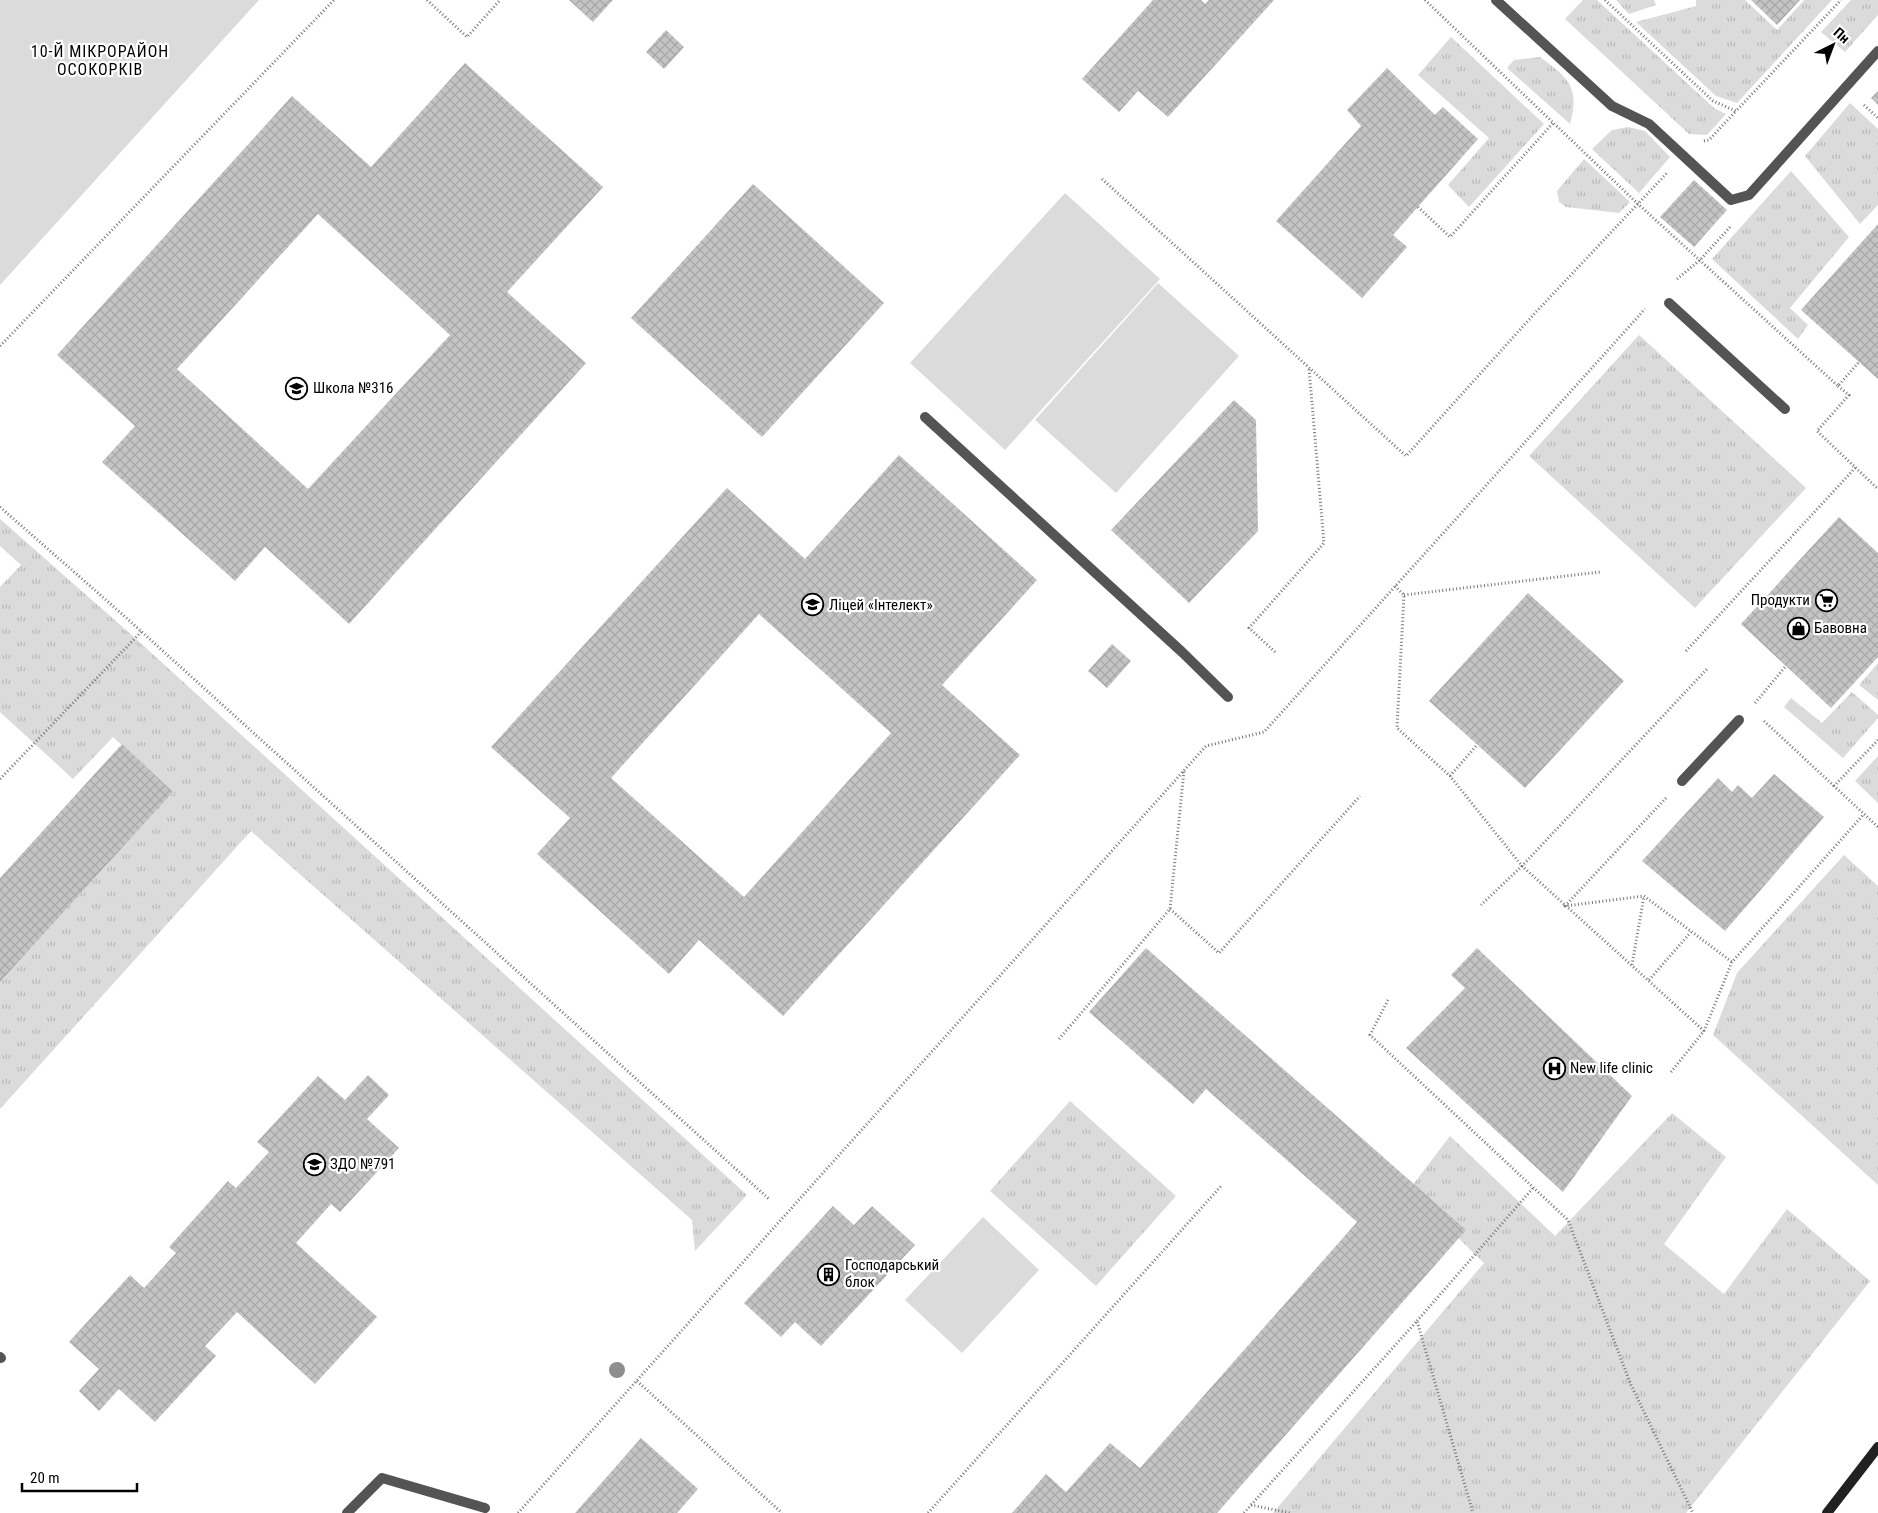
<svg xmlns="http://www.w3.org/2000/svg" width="1878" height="1513" font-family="'Roboto Condensed',sans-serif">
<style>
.grass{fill:url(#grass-tufts)}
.garden{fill:#dbdbdb}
.building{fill:url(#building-cross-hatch);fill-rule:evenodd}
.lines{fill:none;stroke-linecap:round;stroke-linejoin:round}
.path{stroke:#767676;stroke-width:3;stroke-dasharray:1 2.5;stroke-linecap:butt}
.lane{stroke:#545454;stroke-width:10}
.secondary{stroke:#212121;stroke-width:10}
.tree{fill:#8e8e8e}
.labels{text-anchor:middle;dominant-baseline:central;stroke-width:4.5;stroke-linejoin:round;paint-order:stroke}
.poi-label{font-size:15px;fill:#000;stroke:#fff;text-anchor:start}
.neighbourhood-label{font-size:16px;letter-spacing:1px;fill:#000;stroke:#fff}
</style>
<defs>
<pattern id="grass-tufts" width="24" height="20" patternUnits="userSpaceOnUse" patternTransform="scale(1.25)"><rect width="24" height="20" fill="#dbdbdb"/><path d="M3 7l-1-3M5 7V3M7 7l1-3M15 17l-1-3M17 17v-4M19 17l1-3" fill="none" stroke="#bababa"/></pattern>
<pattern id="building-cross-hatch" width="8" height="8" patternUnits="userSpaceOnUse" patternTransform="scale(1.25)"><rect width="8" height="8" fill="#c4c4c4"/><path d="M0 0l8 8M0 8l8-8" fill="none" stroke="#a7a7a7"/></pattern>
</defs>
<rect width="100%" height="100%" fill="#fff"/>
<!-- grass -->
<path class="grass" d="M1583 0H1597L1714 108 1726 114 1707 135 1689 134 1565 19Z
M1616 0H1654L1656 5 1629 14Z
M1696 0H1745L1777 30 1804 0H1832L1737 103 1716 96 1636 22 1696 6Z
M1851 0H1878V15L1845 52 1821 32Z
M1451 37 1544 124 1469 207 1448 185 1489 138 1418 75Z
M1540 57C1569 78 1580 88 1570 124L1507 68 1514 60Z
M1850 103 1878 129V205L1860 224 1805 156Z
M1628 127 1645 131 1670 157 1639 193 1592 149 1612 130Z
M1584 159 1630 202 1619 213 1566 207 1559 202 1557 191Z
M1791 171 1849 237 1790 308 1808 325 1798 339 1712 259Z
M1639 335 1806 488 1695 608 1529 456Z
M0 519 135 638 747 1195 695 1251 692 1220 251 831 0 1109V982L173 792 113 737 73 779 0 712V587L21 565 0 546Z
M1878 663V700L1859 685Z
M1852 692 1878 715V718L1843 758 1784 707 1791 698 1822 723Z
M1878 756V803L1855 781Z
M1844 855 1878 886V1185L1713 1035 1737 973Z
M1070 1101 1176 1196 1096 1286 990 1191Z
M1672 1113 1726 1157 1664 1244 1724 1294 1787 1209 1870 1281 1686 1513H1273L1484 1263 1409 1190 1450 1136 1555 1236Z"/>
<!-- garden -->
<path class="garden" d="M0 0H259L0 285Z
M1065 193 1160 279 1005 450 910 363Z
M1158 283 1239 356 1116 493 1035 420Z
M983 1217 1039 1270 962 1353 905 1300Z"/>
<!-- building -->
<path class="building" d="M569 0H613L593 22Z
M1153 0H1201L1205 4 1209 0H1274L1168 117 1138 91 1119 112 1082 79Z
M1751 0H1800L1777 25Z
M666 30 684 47 664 69 646 52Z
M465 63 603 187 507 292 586 363 349 624 265 547 235 581 102 462 135 426 57 355 292 96 371 167ZM318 214 450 335 308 489 177 369Z
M1387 68 1435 115 1443 107 1478 139 1393 235 1407 247 1362 298 1276 221 1361 126 1347 110Z
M1878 91V105L1871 98Z
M1694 180 1727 210 1694 247 1660 217Z
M753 184 884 303 762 437 631 318Z
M1878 224V379L1801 310Z
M1234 400 1256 420 1258 531 1189 603 1111 530Z
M899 455 1037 580 942 685 1020 755 783 1016 699 940 669 974 537 854 570 818 491 747 727 488 805 559ZM759 614 891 733 744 897 611 778Z
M1839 517 1878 553V657L1831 708 1741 624Z
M1528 593 1624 681 1525 788 1429 701Z
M1112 644 1131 661 1107 688 1088 671Z
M122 744 173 792 0 982V878Z
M1774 774 1824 817 1725 931 1642 861 1718 778 1732 792 1738 785 1752 798Z
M1146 948 1466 1230 1217 1513H1012L1046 1474 1066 1492 1110 1443 1140 1468 1357 1222 1206 1089 1193 1104 1089 1012Z
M1477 948 1632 1096 1563 1192 1406 1048 1465 988 1451 975Z
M368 1075 389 1095 367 1119 399 1148 340 1212 331 1204 296 1243 377 1317 315 1384 237 1312 205 1346 216 1356 155 1422 119 1389 99 1411 79 1391 99 1369 69 1342 130 1275 144 1288 176 1253 169 1247 228 1181 236 1188 269 1152 257 1142 318 1076 345 1100Z
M833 1206 854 1225 872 1206 915 1245 821 1346 795 1322 781 1337 744 1303Z
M641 1438 698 1489 677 1513H575Z"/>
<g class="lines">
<!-- path -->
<path class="path" d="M427 0 467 37 500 0
M1425 0 1638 204 1838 386 1859 362
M1605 0 1713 101 1736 111 1841 0
M1864 105 1878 118
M1704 141 1709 140 1736 111
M1102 179 1406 456 1536 312 1667 173
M1418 207 1450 237 1554 122
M1677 279 1700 260 1731 226
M0 346 334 0
M1838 386 1849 395 1817 431 1878 489
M0 507 122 614 769 1199
M1395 586 1404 595 1397 728 1450 776 1522 866 1481 905
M1404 595 1600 572
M1686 651 1856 467
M1275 652 1249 628 1324 543 1309 368
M1755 703 1785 667
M1764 721 1834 786
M1878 740 1834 786 1878 827
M1450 776 1477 745
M0 779 142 631
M1666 798 1565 906 1644 896 1732 962
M1170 909 1219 953 1360 796
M1632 965 1644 896
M1649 980 1691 932
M1388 1000 1370 1035 1568 1220 1631 1385 1693 1513
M1704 1031 1522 866 1707 669
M1059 1039 1170 909 1184 771
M1671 1072 1704 1031 1732 962 1864 814
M1417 1321 1533 1188
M637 1381 782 1513
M1251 1505 1417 1321 1473 1513
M518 1513 1206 746 1264 732 1645 309
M928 1513 1222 1185
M1244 1513 1251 1505 1290 1513"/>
<!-- lane -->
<path class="lane" d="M1496 0 1612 106 1649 124 1731 200 1749 195 1878 51
M1669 303 1785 409
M925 417 1182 652 1228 697
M1682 781 1739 720
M0 1357 1 1358
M347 1513 382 1478 485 1508"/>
<!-- secondary -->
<path class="secondary" d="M1827 1513 1878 1447"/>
</g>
<!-- trees -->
<circle class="tree" cx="617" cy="1370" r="8"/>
<!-- icons -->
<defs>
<symbol id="school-ring" viewBox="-11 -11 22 22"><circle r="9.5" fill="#fff" stroke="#000" stroke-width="1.5"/><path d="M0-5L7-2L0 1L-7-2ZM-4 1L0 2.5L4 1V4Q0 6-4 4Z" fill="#000"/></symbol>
<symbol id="supermarket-ring" viewBox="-11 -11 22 22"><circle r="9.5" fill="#fff" stroke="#000" stroke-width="1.5"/><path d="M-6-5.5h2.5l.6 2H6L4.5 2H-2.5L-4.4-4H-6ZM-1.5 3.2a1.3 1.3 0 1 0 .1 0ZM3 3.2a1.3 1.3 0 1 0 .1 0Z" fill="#000"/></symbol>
<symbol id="shop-ring" viewBox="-11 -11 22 22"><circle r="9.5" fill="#fff" stroke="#000" stroke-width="1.5"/><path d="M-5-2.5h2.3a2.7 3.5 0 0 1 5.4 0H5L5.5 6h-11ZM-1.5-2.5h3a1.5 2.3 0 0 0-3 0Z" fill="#000"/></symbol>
<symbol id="hospital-ring" viewBox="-11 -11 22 22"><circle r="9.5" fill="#fff" stroke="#000" stroke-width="1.5"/><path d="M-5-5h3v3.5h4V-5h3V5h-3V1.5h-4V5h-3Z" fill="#000"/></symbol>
<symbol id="building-ring" viewBox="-11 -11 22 22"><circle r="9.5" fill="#fff" stroke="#000" stroke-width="1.5"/><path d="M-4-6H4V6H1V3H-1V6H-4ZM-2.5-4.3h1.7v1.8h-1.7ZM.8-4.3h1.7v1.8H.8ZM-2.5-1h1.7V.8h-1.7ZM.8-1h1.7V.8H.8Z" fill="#000"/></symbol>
</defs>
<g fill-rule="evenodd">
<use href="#school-ring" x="284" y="376" width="25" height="25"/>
<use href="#supermarket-ring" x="1814" y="588" width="25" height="25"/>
<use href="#school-ring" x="800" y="592" width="25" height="25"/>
<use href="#shop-ring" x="1786" y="616" width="25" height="25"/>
<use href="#hospital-ring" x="1542" y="1056" width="25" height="25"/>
<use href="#school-ring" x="302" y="1152" width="25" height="25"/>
<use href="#building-ring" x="816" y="1262" width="25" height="25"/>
</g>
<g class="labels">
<!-- poi labels -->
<g class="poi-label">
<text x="313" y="388">Школа №316</text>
<text x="1810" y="600" text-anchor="end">Продукти</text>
<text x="829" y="605">Ліцей «Інтелект»</text>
<text x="1814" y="628">Бавовна</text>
<text x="1570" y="1068">New life clinic</text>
<text x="330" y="1164">ЗДО №791</text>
<text x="845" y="1265">Господарський<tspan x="845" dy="17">блок</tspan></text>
</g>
<!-- neighbourhood labels -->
<g class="neighbourhood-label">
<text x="100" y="51">10-Й МІКРОРАЙОН<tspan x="100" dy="18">ОСОКОРКІВ</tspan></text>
</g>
</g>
<!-- north arrow -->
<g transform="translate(1833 45) rotate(42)" stroke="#ffffff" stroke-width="4" paint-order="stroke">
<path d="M0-4L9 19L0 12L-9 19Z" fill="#000000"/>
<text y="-8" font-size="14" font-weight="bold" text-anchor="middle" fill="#000000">Пн</text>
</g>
<!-- scale -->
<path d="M22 1483v8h115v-8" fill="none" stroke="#000000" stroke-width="2.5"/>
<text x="30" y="1483" font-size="15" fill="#000000" stroke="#ffffff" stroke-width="4" paint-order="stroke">20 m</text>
</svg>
